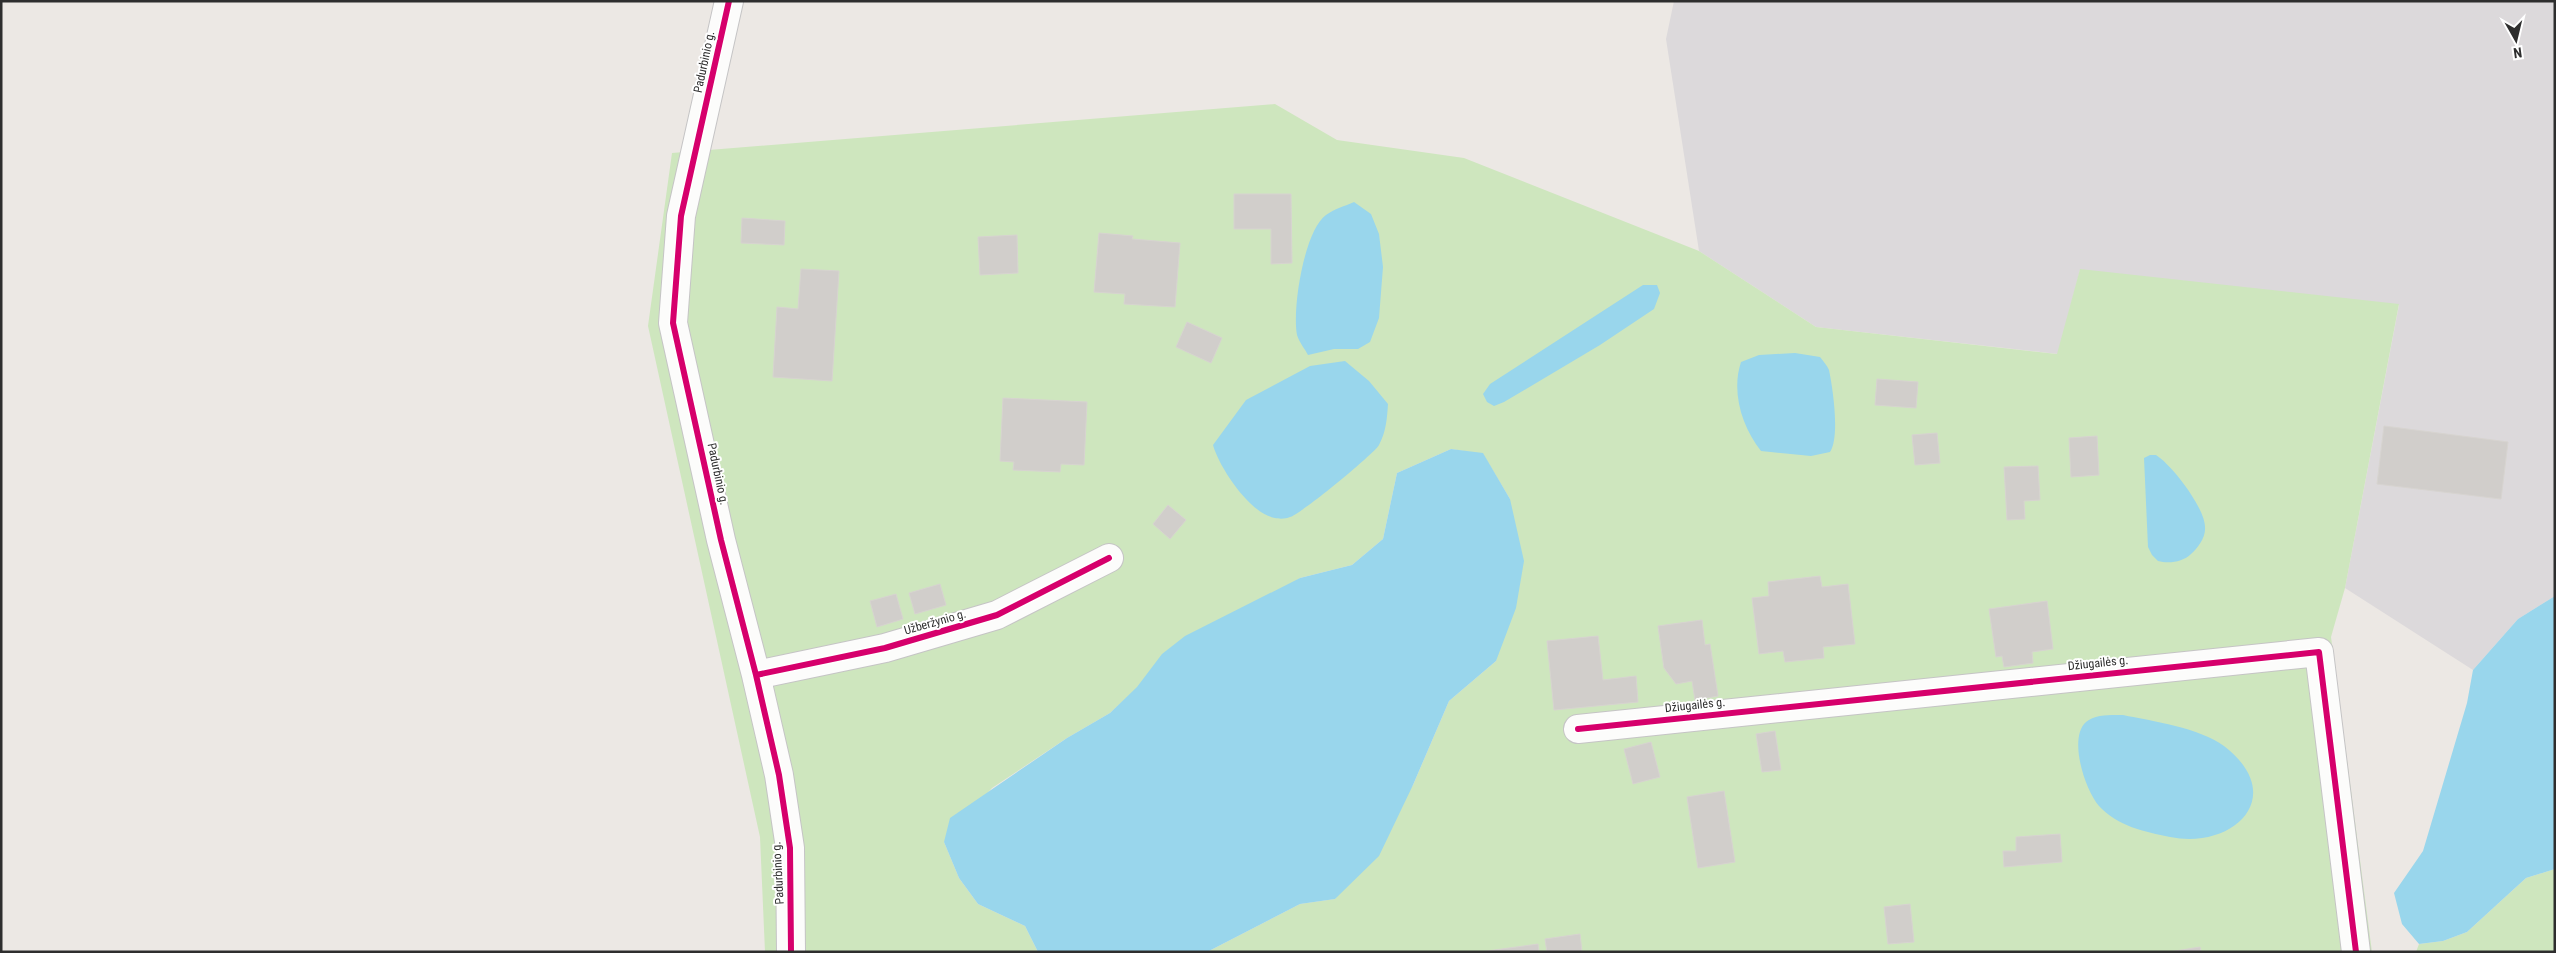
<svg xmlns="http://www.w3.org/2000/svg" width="2556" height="953" font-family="'Roboto Condensed',sans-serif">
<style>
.industrial{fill:#dcd9db}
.green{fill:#cee6be}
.water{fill:#99d6ec}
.building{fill:#d1cecb;stroke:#d7d4d0}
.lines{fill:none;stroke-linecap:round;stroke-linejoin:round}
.minor-casing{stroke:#c5c4c5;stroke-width:30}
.minor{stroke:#fcfcfb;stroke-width:28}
.cycleway-casing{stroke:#fff;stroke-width:9}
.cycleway{stroke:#d6006c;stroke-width:6}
.labels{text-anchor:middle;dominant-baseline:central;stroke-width:4;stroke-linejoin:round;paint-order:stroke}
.street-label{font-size:12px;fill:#2e2e2e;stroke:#fff}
</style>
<rect width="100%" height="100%" fill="#ece8e4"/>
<!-- industrial -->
<path class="industrial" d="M1674 1H2555V596L2518 619 2473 670 2345 588 2399 305 2080 270 2058 354 1816 327 1699 251 1666 39Z"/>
<!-- green -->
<path class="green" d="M1275 104 1337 140 1464 158 1699 251 1816 327 2057 354 2080 269 2399 304 2345 588 2331 637 2372 952H1207L1300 904 1335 899 1413 785 1449 701 1496 661 1510 499 1483 454 1451 449 1397 473 1383 539 1352 565 1300 578 1137 688 1110 713 1067 738 992 788 944 842 959 878 978 904 1025 926 1038 952H765L760 837 648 326 672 153Z
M2555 869V952H2416L2419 944 2443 941 2467 932 2526 878Z"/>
<!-- water -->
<path class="water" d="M1354 202 1371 214 1379 234 1383 267 1379 318 1370 342 1358 349H1334L1308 355C1305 349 1299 342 1297 335 1292 309 1304 231 1326 215 1334 209 1345 206 1354 202Z
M1643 285H1657L1660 293 1654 309 1600 345 1504 402 1494 406 1487 402 1483 394 1490 384Z
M1795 353 1820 357C1823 361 1827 365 1829 370 1833 389 1840 437 1830 452L1811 456 1761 451C1742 427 1731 392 1741 362L1759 355Z
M1345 361 1369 381 1388 404C1387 419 1386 432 1379 445 1374 454 1300 515 1290 517 1286 519 1279 519 1275 518 1250 514 1219 467 1213 445L1246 400 1310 366Z
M1451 449 1483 453 1510 499 1524 561 1516 608 1496 661 1449 701 1413 785 1379 856 1335 899 1300 904 1207 952H1038L1025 926 978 904 959 878 944 842 950 818 1067 738 1110 713 1137 687 1162 654 1185 636 1300 578 1352 565 1383 539 1397 473Z
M2150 455H2156C2172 465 2205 508 2205 527 2206 537 2198 548 2191 554 2183 562 2169 564 2158 561L2152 555 2148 547 2144 458Z
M2555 596V869L2526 878 2467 932 2443 941 2419 944 2402 924 2394 893 2423 851 2467 703 2473 670 2518 619Z
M2123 715C2152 721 2200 728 2224 746 2289 796 2234 850 2170 837 2145 832 2117 826 2099 806 2085 790 2068 738 2086 722 2095 714 2112 715 2123 715Z"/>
<!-- building -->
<path class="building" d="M1234 194H1291L1292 263 1271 264V229H1234Z
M742 218 785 221 784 245 741 243Z
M1099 233 1133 236 1132 239 1180 243 1175 307 1124 304 1125 294 1094 292Z
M1017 235 1018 273 980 275 978 237Z
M801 269 839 271 832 381 773 377 777 307 798 309Z
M1187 322 1222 338 1211 363 1176 347Z
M1877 379 1918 382 1916 408 1875 405Z
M1003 398 1087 402 1084 465 1061 464 1060 472 1013 470 1014 462 1000 461Z
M2384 426 2508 442 2501 499 2377 484Z
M1937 433 1940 463 1915 465 1912 435Z
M2097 436 2099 475 2071 477 2069 438Z
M2038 466 2040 500 2024 501 2025 519 2007 520 2004 467Z
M1168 505 1186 520 1170 539 1153 524Z
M1820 576 1822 587 1848 584 1855 644 1823 647 1824 658 1785 662 1783 651 1759 654 1752 598 1769 596 1768 582Z
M940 584 946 605 915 614 909 593Z
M896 594 903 619 877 627 870 601Z
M2047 601 2053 649 2032 652 2033 663 2004 667 2002 656 1996 657 1989 609Z
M1702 620 1705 645 1710 644 1718 696 1695 700 1692 681 1676 684 1664 668 1658 626Z
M1598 636 1603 680 1636 676 1638 702 1554 710 1547 641Z
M1775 731 1781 770 1762 772 1756 734Z
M1651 742 1660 777 1633 784 1624 749Z
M1724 791 1735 862 1698 868 1687 797Z
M2060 834 2062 862 2004 867 2003 851H2016V837Z
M1910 904 1914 942 1888 944 1884 907Z
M1580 934 1582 952H1547L1545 939Z
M1538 944 1539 952H1480Z
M2200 947 2201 952H2169Z"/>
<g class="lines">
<defs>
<path id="minor" d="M729 1 681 216 673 323 721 540 756 675 779 775 790 848 791 952
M756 675 885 648 997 615 1109 558
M1578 729 2319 652 2356 952"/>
</defs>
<!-- minor casing -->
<use href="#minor" class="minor-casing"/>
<!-- minor -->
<use href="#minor" class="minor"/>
<defs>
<path id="cycleway" d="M729 1 681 216 673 323 721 540 756 675 779 775 790 848 791 952
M756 675 885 648 997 615 1109 558
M1578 729 2319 652 2356 952"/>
</defs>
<!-- cycleway casing -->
<use href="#cycleway" class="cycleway-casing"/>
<!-- cycleway -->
<use href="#cycleway" class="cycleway"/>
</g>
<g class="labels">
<!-- street labels -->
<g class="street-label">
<text transform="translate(704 62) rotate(-78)">Padurbinio g.</text>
<text transform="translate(718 474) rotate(78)">Padurbinio g.</text>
<text transform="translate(935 622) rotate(-16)">Užberžynio g.</text>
<text transform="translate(2098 663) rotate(-6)">Džiugailės g.</text>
<text transform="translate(1695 705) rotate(-6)">Džiugailės g.</text>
<text transform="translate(778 873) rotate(-93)">Padurbinio g.</text>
</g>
</g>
<!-- border -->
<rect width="2556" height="953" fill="none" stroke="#2e2e2e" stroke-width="5"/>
<!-- north arrow -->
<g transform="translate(2516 40) rotate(172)" stroke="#ffffff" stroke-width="4" paint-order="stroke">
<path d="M0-4L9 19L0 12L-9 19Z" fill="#2e2e2e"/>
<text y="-8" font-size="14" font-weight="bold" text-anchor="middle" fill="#2e2e2e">N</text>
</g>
</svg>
